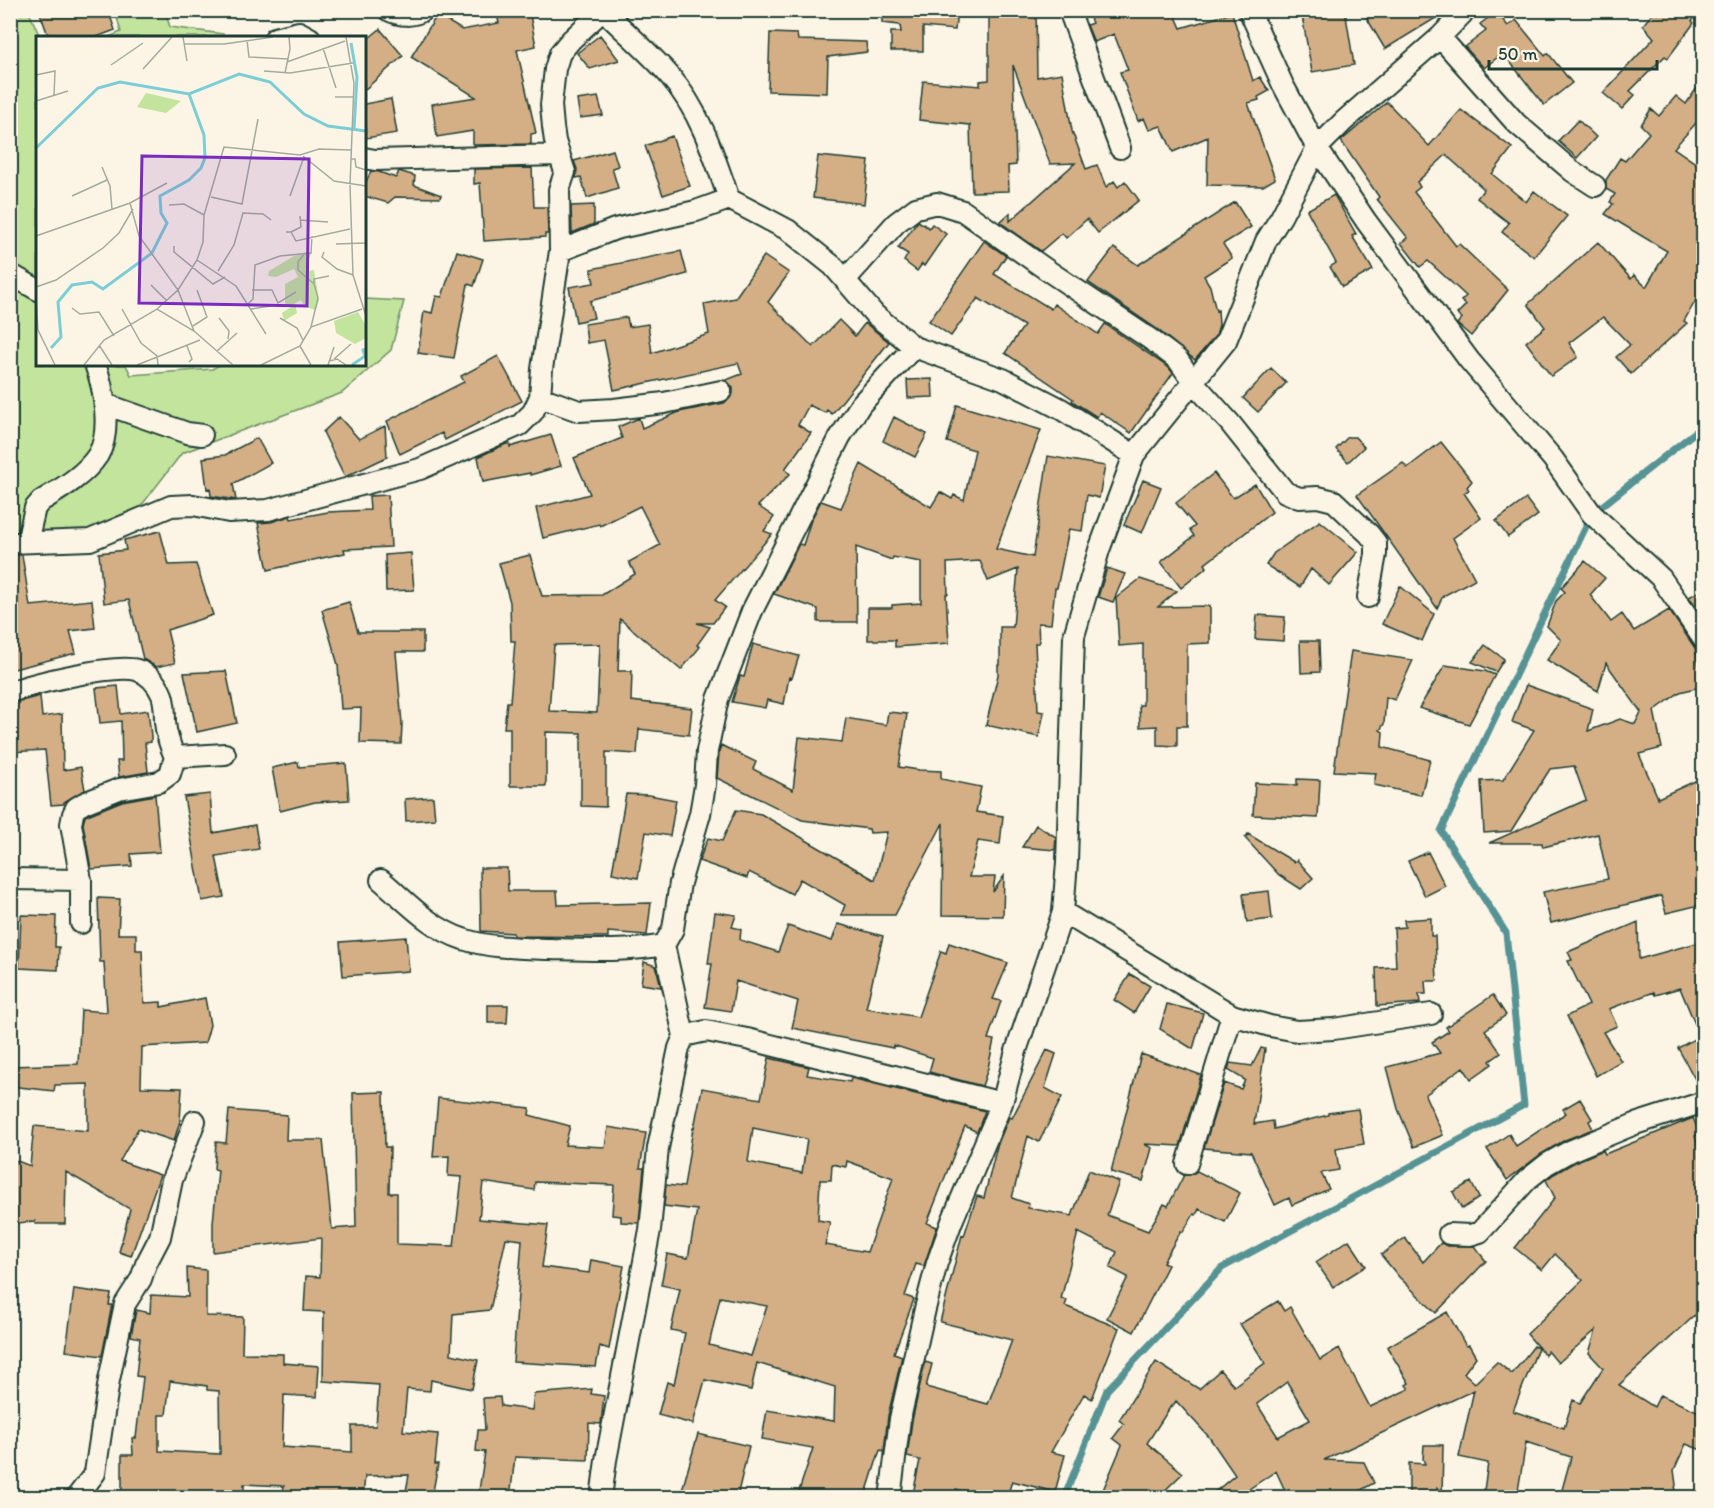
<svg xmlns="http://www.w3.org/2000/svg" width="1714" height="1508" font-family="Itim,sans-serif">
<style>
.green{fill:#c2e49d;stroke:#709068;stroke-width:1.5}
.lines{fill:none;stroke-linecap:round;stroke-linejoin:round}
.stream{stroke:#579395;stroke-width:7}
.building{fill:#d4af86;stroke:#1f3d34;stroke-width:1.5;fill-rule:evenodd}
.street-casing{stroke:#1f3d34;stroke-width:24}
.street{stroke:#fcf5e5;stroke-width:20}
.inset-river{fill:none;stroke:#7ccdd5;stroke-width:3}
.inset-road{fill:none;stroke:#a4ab9e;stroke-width:1.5}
.view{fill:#7b2cbf;fill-opacity:0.15;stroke:#7b2cbf;stroke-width:3}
.inset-edge{fill:none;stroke:#1f3d34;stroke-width:3}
</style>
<rect width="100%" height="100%" fill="#fcf5e5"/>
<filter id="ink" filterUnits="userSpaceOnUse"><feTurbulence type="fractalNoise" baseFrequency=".0167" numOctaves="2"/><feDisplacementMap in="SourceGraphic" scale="12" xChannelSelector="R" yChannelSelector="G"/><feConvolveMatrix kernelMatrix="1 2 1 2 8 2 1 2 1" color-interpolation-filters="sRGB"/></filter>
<g filter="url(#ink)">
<!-- green -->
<path class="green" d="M28 10 40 37 38 38V364L126 365 131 375 212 369 221 364H364L365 299 404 301 391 350 342 393 182 453 135 514 62 544 11 549 10 11Z
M115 10 165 11 170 27 223 34 224 37H109L121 32Z"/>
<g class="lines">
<!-- stream -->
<path class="stream" d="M1064 1498 1107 1390 1222 1268 1524 1105 1506 933 1441 831 1592 514 1704 425"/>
</g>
<!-- building -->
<path class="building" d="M39 10H108L115 30 94 38H49Z
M496 10H529L536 46 517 50 536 133 531 134V144L473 145V131L437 137 432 104 476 97 411 57 437 15 462 30 499 23Z
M882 10H957L955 30 923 27V51H891V32H901L900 25 882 23Z
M989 10H1036L1037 77 1062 73 1072 131 1086 169 1097 165 1106 187 1114 181 1118 187 1125 181 1139 200 1098 233 1087 219 1066 238 1062 233 1041 251 1000 222 1010 213V221L1075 163 1050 164 1013 65 1016 165 1008 166 1009 191 972 192 970 125 919 120 923 81 980 86V81L989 80Z
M1087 10H1173L1181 28 1232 13 1253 81 1260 77 1269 91 1258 97 1259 100 1248 103 1275 179 1263 186 1207 185 1208 137 1173 152 1161 126 1149 130 1144 118 1138 121 1120 72 1128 70 1114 34 1094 42 1087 25 1092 23Z
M1301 10H1345L1354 65 1312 72Z
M1362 10H1449L1385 49Z
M1655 10H1702L1692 21 1694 23 1668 58 1665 56 1630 91 1635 95 1622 109 1603 93 1654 38 1643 25Z
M1496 12 1508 26 1516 20 1545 56 1548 53 1572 83 1544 105 1503 53 1484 68 1465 47 1486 31 1480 24Z
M380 29 403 56 364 90V42Z
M770 33 797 34 798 40 866 42 867 52 828 57 827 93 768 91Z
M600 35 619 60 590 69 577 53Z
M1704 78V114L1674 148 1704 169V286L1684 321 1687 323 1631 374 1616 357 1630 345 1603 317 1569 343 1578 357 1551 376 1526 342 1545 327 1528 304 1598 242 1631 279 1634 275 1646 287 1667 251 1605 214 1613 204 1610 202 1615 194 1606 189V180L1620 158 1625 161 1649 133 1641 125 1651 109 1659 116 1676 96 1686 104Z
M598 97 603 115 580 118 577 100Z
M391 99 397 133 366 138 364 104Z
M1387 102 1429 146 1461 110 1512 148 1492 174 1526 202 1534 191 1567 216 1534 257 1502 232 1509 223 1477 198 1484 189 1446 155 1417 182 1420 187 1414 192 1456 246 1459 244 1508 290 1471 336 1457 324 1462 318 1457 314 1466 305 1461 301 1466 296 1428 261 1420 267 1401 243 1408 238 1377 199 1379 197 1341 141Z
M1578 120 1596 137 1577 158 1558 141Z
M672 136 690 186 663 195 645 146Z
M613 150 618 166 612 168 618 188 587 198 581 177 576 178 577 169 574 161Z
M818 156 869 161 864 204 813 198Z
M532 168 534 207H547L548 234H545V237L484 241 480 183 474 184V169Z
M371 171 379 172 396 178 399 171 415 176 414 185 441 195 440 198 395 197 388 203 364 196V186Z
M1334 195 1356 234 1352 236 1373 270 1342 287 1330 267 1336 263 1307 210Z
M1235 202 1251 227 1223 244 1232 258 1204 276 1210 286 1216 311 1218 310 1219 325 1216 335 1195 360 1157 329 1088 282 1114 248 1138 265Z
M594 205V224L572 233 571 206Z
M918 221 929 228 932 224 946 234 924 266 922 264 917 271 904 261 908 254 898 248Z
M984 241 1006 256 994 274 1051 309 1054 304 1098 334 1105 324 1169 368 1173 373 1131 433 1100 412 1097 417 1072 401 1073 399 1005 353 1024 326 978 298 951 336 929 321Z
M457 251 483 259 474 286 468 284 454 358 418 353 424 311 432 313 436 296 442 297Z
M681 251 687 274 590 301 594 318 576 322 569 287 594 283 591 269Z
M764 256 789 273 768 302 813 347 839 320 855 336 865 323 889 342 832 414 827 410 825 413 809 405 798 425 811 433 785 469 790 474 758 506 774 517 764 531 772 534 715 600 725 607 713 623H697L710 627 697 645 700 647 681 670 620 619 618 671H632L631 701 692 708 689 735 639 729 637 754 606 752V807L581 806V733L546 732V786H510V728H504L507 702H510L515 641H511L510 602 499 563 530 555 542 596 602 595 635 574 629 562 660 545 640 506 600 526 599 524 543 538 536 508 590 494 574 458 622 438 618 427 639 418 642 428 679 412 724 403 729 399 733 394V388L726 380 742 374 738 363 614 390 604 340 587 343 585 324 627 317 629 327 648 324 652 353 709 334 704 304 735 298ZM600 644 597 713 549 711 554 645Z
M498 356 522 401 445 440 442 433 400 454 387 421 464 382 461 376Z
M1271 368 1286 383 1258 412 1243 398Z
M932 379 933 397 908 398 907 380Z
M957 405 1041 430 996 549 1033 557 1048 456 1105 466 1099 498 1087 495 1082 531 1069 529 1057 588H1055L1051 624 1038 623 1039 643H1035L1038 711 1044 712 1039 737 986 725 998 675V665H1000V627H1013L1018 569 988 581 980 561 947 563 948 594H946L949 643 895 647V640H868V608H892V605L921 603V562L893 557 892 560 856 547 857 622H818V609L774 594 799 544 803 545 811 520 821 501 841 508 861 464 931 507 940 492 952 499 954 495 964 500 975 450 947 442Z
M339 417 359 439 385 426 387 457 345 477 323 432Z
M894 417 927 434 915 457 883 441Z
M551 435 561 466 530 475V473L483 482 478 457 506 444H510V447Z
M1348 437H1355L1364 447 1348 462 1336 449Z
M257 438 271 463 233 484 236 500 211 496 210 488 207 489 203 458 225 455Z
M1441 442 1472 481 1467 487 1469 490 1464 493 1481 518 1453 538 1475 579 1443 596 1437 608 1357 495 1403 463 1407 468Z
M1214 473 1233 498 1255 484 1272 512 1205 564 1207 567 1181 588 1161 562 1194 536 1190 530 1195 526 1176 503Z
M1143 480 1161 487 1142 533 1124 525Z
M388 495 391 547 344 549 345 553 268 570 258 523 271 522 290 516 291 519 328 512 370 510 369 496Z
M1526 499 1538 515 1508 537 1496 521Z
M1320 521 1358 552 1329 585 1311 569 1300 587 1266 565 1274 553Z
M160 531 169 565 196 564 213 615 167 630 175 663 156 667 143 659 129 600 104 603 99 553 126 550 124 540Z
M411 553 414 590 386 591 385 555Z
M10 555H22L30 606 92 600 95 628 70 631 76 653 10 670Z
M1585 561 1605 578 1590 595 1611 622 1622 614 1634 631 1669 610 1695 648 1704 686 1680 692 1654 711 1662 748 1639 754 1658 798 1704 777V904L1666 913 1661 896 1551 923 1543 892 1608 879 1598 834 1543 847 1542 843H1489L1586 800 1574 766 1550 769 1511 831 1484 833 1481 781 1503 780 1534 730 1512 722 1526 685 1593 709 1588 731 1620 719 1635 724 1641 712 1606 663 1598 691 1547 660 1561 640 1547 626 1556 601 1565 592 1561 588Z
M1107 568 1125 574 1113 602 1098 597Z
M1140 579 1177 591 1158 607 1210 606V643L1187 644V726H1177V746L1157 745V726L1140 727 1139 705H1143V644L1119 646 1116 598Z
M1400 586 1434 614 1422 641 1382 624Z
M1704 589V613L1701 615 1689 597Z
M349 602 358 632H423V652H396L402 724 401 744 360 743 361 708 341 709 338 665 322 610Z
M1257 615 1285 617 1283 641 1255 639Z
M1300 641H1319L1320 672 1301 673Z
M753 644 799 656 792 678 789 677 784 704 767 700 765 708 732 702 740 676 744 677Z
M1485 645 1504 659 1496 672 1472 662Z
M1351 651 1413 660 1395 700 1386 697 1384 724 1380 730 1383 732 1382 747 1430 760 1421 795 1374 785 1376 773 1334 771Z
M1445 665 1485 671 1495 675 1469 724 1419 708Z
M226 671 237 723 197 732 184 673Z
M118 686 121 714 148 710 151 736V742L145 743 148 772 119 777 117 761H122L121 721 100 723 96 688Z
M40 696 42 717 62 714 63 770 81 767 85 790 64 802V804L51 805 45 750 10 752V704Z
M888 712 907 714 899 767 919 770 941 771V779L981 787 976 812 1003 816 1000 844 978 841 969 877H995L993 892 1004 876 1003 916 942 915 943 823 895 915H841L845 905 800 879 792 894 749 872 747 878 699 861 708 838 722 841 736 810 761 814 875 880 887 832 870 833 869 829 802 820 717 778 719 753 721 745 756 762 753 769 793 790 799 737 842 742 846 718 886 725Z
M298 762 299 767 346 763 349 800 315 802 280 811 272 768Z
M1297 779 1320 780 1318 818 1253 815 1255 783 1297 785Z
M210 794 213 833 255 825 259 849 216 856 224 897 202 901 184 797Z
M626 794 649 795 676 800 670 836 646 832 638 878 612 873Z
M155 795 160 852 131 854 132 866 91 869 83 824 85 816 122 801Z
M433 797 435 819 406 821 405 799Z
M1036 825 1056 837 1055 850 1022 847Z
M1248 834 1294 862 1297 860 1313 878 1301 889 1279 875 1245 838Z
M1428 852 1445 886 1425 896 1408 861Z
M480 868H507L508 891H557L558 905 651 903 647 935 608 932V937L514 936 513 933 481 931Z
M1269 891 1272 919 1247 922 1243 894Z
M98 898 120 899 118 934H136V950H142L144 1003 161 1002V1007L205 998 210 1025 205 1043 142 1047 141 1087 182 1088 180 1121 174 1141 138 1129 120 1161 160 1175 131 1256 119 1252 130 1209 66 1172 65 1224H35V1221L10 1224V1158L30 1166 34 1126 88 1131V1084L55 1085 54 1091 10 1086V1066L78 1064 81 1010 107 1012 104 962H100Z
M715 912 736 915 732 927 741 929 740 940 778 952 788 926 832 941 838 924 883 936 866 1008 918 1017 941 951 946 953 949 943 1008 963 993 999 1001 1001 988 1039 994 1040 988 1068 982 1086 929 1072 933 1058 893 1045V1048L792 1028 798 1001 736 981 731 1011 705 1007 712 964H708Z
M21 915 56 916 55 947H59L58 970 19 968Z
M1431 918V936H1435L1437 981H1425L1426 994H1419L1420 1003 1377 1006 1376 968 1396 967 1394 928 1405 927 1404 920Z
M1638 922 1639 959 1704 941V1090H1701L1678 1048 1700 1036 1680 988 1655 995 1654 992 1609 1009 1617 1026 1603 1032 1621 1061 1596 1076 1567 1016 1589 1005 1568 961 1572 960 1568 952Z
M406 937 409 971 343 976 340 942Z
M644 962 656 966 661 987 641 984Z
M1130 974 1150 986 1134 1013 1114 1000Z
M1493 995 1506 1015 1485 1030 1501 1053 1490 1061 1492 1064 1471 1079 1463 1067 1425 1095 1443 1135 1414 1147 1398 1109 1387 1067 1440 1053 1432 1042 1449 1031 1446 1027Z
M1167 1004 1203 1013 1193 1049 1160 1029Z
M488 1005H508L507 1023H488Z
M1261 1048 1265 1049 1254 1124 1273 1121 1274 1129 1328 1115V1113L1358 1109 1364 1144 1336 1149 1339 1170 1321 1173 1329 1189 1292 1205 1289 1198 1275 1205 1251 1152 1204 1148 1224 1083 1241 1089 1245 1080 1228 1070 1230 1063 1252 1066Z
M1047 1050 1056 1054 1045 1088 1062 1097 1039 1142 1028 1136 1012 1198 1029 1204 1028 1208 1072 1216 1089 1170 1119 1182 1107 1215 1148 1231 1164 1204 1168 1206 1184 1175H1190L1197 1171 1240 1193 1225 1222 1199 1209 1196 1215 1194 1214 1183 1232 1181 1231 1163 1262 1168 1265 1134 1332 1107 1318 1128 1277 1110 1268 1117 1252 1078 1232 1061 1299 1067 1300 1065 1306 1119 1328 1092 1399 1084 1394 1051 1452 1065 1455 1055 1492 1012 1481 1007 1497H980L956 1489 954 1497H926L913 1494 920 1460 907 1457 912 1421 925 1362 932 1364 926 1387 988 1404 1012 1340 940 1322 962 1235 964 1236 977 1196 984 1198 997 1146 1009 1117 1012 1118Z
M1141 1054 1201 1075 1180 1146 1144 1144 1152 1148 1143 1181 1111 1172Z
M769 1058 809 1067 807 1075 850 1082 851 1078 985 1111 977 1132 965 1126 927 1223 937 1227 924 1266 916 1264 905 1296 914 1299 894 1353 902 1356 888 1416 884 1451 880 1450 865 1497H808L798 1494 813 1448 762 1439 767 1410 834 1421 835 1387 757 1363 751 1390 705 1380 693 1424 658 1415 667 1382 674 1384 685 1333 671 1330 680 1289 661 1285 667 1254 688 1258 697 1210 664 1206 666 1185 684 1187 693 1128H694L702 1088 761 1099ZM753 1128 807 1139 802 1173 748 1162ZM847 1161 893 1178 867 1252 825 1245 830 1222 818 1220 820 1180H831L832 1164 846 1167ZM720 1297 767 1306 751 1356 709 1345Z
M384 1092 385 1147H390L389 1193H397V1244L454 1246 462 1177 448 1176 449 1156 433 1157 438 1098 530 1108 529 1115 570 1126 565 1145 605 1147 608 1127 646 1133 640 1168H644L639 1223 621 1222V1216L612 1215 614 1185 535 1182 534 1190 483 1182 479 1219 548 1225 542 1267 589 1273 591 1260 624 1266 609 1349 600 1346 596 1367 513 1362 522 1240 506 1238 490 1310 453 1314 451 1354 478 1360 472 1389 431 1380 430 1391 407 1389 403 1431 438 1434 435 1464H438L432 1497H405L409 1475 365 1476 363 1497 283 1491 284 1486 244 1484V1492L212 1491V1497H122V1455H133L132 1438H136L143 1377 136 1376 140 1338 131 1336 136 1310 150 1313 151 1295 188 1297 187 1268 206 1270V1316L243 1317 242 1353 283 1354V1363L319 1366 317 1397 284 1395 282 1447 352 1452V1426H376L379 1385 323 1381 324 1312 304 1311 306 1276 320 1277 321 1238 213 1252V1223L218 1170 214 1169 216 1142 226 1143 229 1110 287 1115 286 1140H323L332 1229 356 1227 353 1093ZM170 1381 207 1386V1390L219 1391 220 1454 159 1451V1415H166Z
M1580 1099 1592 1119 1589 1121 1593 1129 1565 1140 1541 1154 1507 1180 1487 1149 1509 1134 1516 1146 1566 1113 1563 1109Z
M1693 1118 1700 1134 1695 1136 1704 1164V1232L1695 1234 1704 1255V1307L1619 1385 1654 1407 1660 1395 1704 1414V1451L1686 1444 1674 1470 1676 1485 1672 1497H1560L1571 1457 1526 1442 1517 1497H1483L1488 1463 1459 1457 1474 1390 1324 1460 1364 1462 1374 1483 1361 1490 1362 1492 1347 1497H1288L1276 1471 1237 1497H1209L1235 1475 1209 1437 1176 1401 1172 1407 1171 1406 1147 1443 1183 1473 1158 1497H1100L1122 1445 1113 1438 1124 1424 1119 1420 1156 1362 1199 1389 1220 1370 1234 1386 1265 1363 1240 1324 1278 1301 1284 1311 1290 1307 1320 1360 1339 1348 1370 1407 1409 1389 1406 1385 1409 1383 1387 1347 1447 1312 1466 1346 1469 1345 1476 1357 1464 1373 1475 1383 1497 1362 1512 1374 1534 1346 1538 1348 1513 1411 1564 1428 1573 1400 1580 1403 1603 1368 1589 1353 1596 1330 1558 1363 1548 1351 1545 1355 1527 1334 1583 1280 1555 1254 1542 1270 1515 1248 1555 1198 1546 1180 1554 1174 1575 1162 1603 1150 1605 1154ZM1287 1382 1310 1420 1278 1437 1257 1404Z
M1471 1182 1479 1198 1462 1209 1453 1192Z
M1405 1238 1423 1262 1441 1243 1448 1246H1474L1486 1261 1436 1313 1399 1277 1381 1255Z
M1349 1240 1366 1266 1333 1287 1316 1262Z
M74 1289 111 1294 109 1305H112L102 1356 66 1351Z
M592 1389 591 1394 604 1396 601 1424 589 1423 588 1460 515 1457 510 1497H478L485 1452 476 1451 478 1430H485L483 1398 500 1397 501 1406 532 1410 534 1394Z
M698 1434 749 1446 737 1497H680Z
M1424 1445H1443L1442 1497 1437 1487V1497H1409V1463L1425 1464 1423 1459Z"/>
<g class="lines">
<defs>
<path id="street" d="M388 10C400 16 413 17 424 10
M603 10C625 32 649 52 669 75 700 111 714 155 729 199L788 230 833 266 875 315 914 347 1003 379 1061 409 1134 455
M1069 10 1120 148
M1249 10 1283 85 1317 148 1366 221 1469 360 1553 459 1592 514 1661 578 1704 640
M1440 37 1516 123 1572 171 1595 186
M275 38 299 32 310 38
M364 158 375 160 559 155
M560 251 615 229 696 211 729 199
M10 274 38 290
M845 280 896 223 916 208 937 203 963 211 1047 270 1150 339 1178 360 1194 383 1230 423 1285 492 1299 498 1318 497 1334 501 1369 534 1376 543V554L1368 597
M540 397 579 411 614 409 664 403 721 391
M105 404 187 433 202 435
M27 542 35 508 41 501C61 489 85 475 98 455 112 432 104 388 95 364
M10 543 90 540 171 506 193 505 229 512 268 510 420 469 520 425 533 412 540 397 542 369 560 251 559 190 565 172 555 141 553 127 551 105 555 69 560 53 571 40 603 10
M10 692C35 683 113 664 137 670 149 674 157 683 162 695 165 703 165 713 165 722 166 734 170 746 175 757L225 754
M10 879 81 880
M381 880C406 901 431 929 463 939 489 948 522 948 550 949 588 950 627 952 664 945L673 929 680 883 700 814 705 785 707 751 718 699 752 611 840 437 861 404 914 347
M1063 912 1232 1015 1270 1026 1297 1031 1334 1029 1431 1014
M81 923V880L71 824 73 814 76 808 84 803 119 789 159 782 170 774 175 757
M664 945 684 1036
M1187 1164 1232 1015
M1449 1234 1470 1235 1480 1232 1528 1179 1547 1164 1570 1151 1635 1124 1704 1102
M10 1497 11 1498
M76 1498 95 1473 109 1380 125 1304 141 1279 146 1264 160 1237 172 1180 195 1121
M601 1498 606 1460 650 1230 658 1148 679 1048 684 1036 706 1031 747 1039 1002 1103
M890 1498 900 1419 925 1309 937 1263 952 1221 1002 1103 1016 1051 1063 912 1067 862 1074 636 1099 550 1134 455 1226 341 1266 241 1281 217 1317 148 1344 121 1440 37 1466 10"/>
</defs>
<!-- street casing -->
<use href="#street" class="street-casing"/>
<!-- street -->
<use href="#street" class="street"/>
</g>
</g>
<!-- overview -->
<g transform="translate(36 36)">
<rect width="330" height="330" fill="#fcf5e5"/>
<path d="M110 57 145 65 130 77 101 71ZM276 216 270 229 272 235 278 234 283 264 280 274 269 271 265 264 259 267 261 277 248 285 246 277 255 271 249 267V248L262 241 258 233 240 241 232 240 233 235 258 220ZM322 276 330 290V302L319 308 300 297 298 285Z" fill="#c2e49d"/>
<path class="inset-river" d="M315 7 321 41 318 94M0 112 62 52 84 46 153 58 203 38 234 46 268 78 292 90 330 95M15 312 25 301 22 266 36 249 56 246 67 253 116 217 131 187 125 177 124 160 153 144 165 132 169 122 168 99 153 58M316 329 329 320 327 314 330 313"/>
<path class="inset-road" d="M147 1 151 25M310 1 318 47 314 149 317 239 330 280M211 4 213 21 252 23M148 8H188L237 1M287 12 300 52M251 26 309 5M75 29 107 7M107 33 136 1M228 35 254 37 317 27M249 37 254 13 253 1M0 39 19 35 18 60M299 61H318M0 65 32 55M267 120 298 145 330 150M315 123H319L320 131 330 134M66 131 74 150 76 173M36 160 71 144M254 160 268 121M175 161 206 168 222 83M94 167 103 200 142 254 158 295M133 169 148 168 168 179M264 184 292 186M250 196H255L260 205 314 193M255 196 265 191 264 180M0 200 94 167 131 147M300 208 330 207M138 210V216L177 248 189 241M288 216 286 221 301 233 317 239M269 217 262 226V234L278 248 282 262 275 291M161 224 200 250 230 298M182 235 198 209 207 177 227 178 235 184M278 248V243L293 240M115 249 130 264M0 251 20 244 67 212 83 197 97 173M216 254H236L242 267 260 256M0 262 2 294 19 329M212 268 217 263 219 229 244 220 275 217 276 200M36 272 44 278 63 276 78 300M86 273 105 307 121 320 122 329M121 273 142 254 161 224 167 206 168 179 188 111 264 119 283 113 315 114M215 273 235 270M183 282 193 295 192 303M244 282 261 292 267 304M157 290 171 281 161 254M63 309 76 329M151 310 156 323 153 326M264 310 275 329M181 315 201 297M298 323 315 308M293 325 301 323 310 329M48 329 68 304 121 273 158 295 197 329M101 329 164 304M225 329 264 310 275 291 326 273M292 329 298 311"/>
<path class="view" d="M106 120 273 123 271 270 103 267Z"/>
<rect width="330" height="330" class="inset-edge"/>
</g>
<!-- margin -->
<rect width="1714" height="1508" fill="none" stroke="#fcf5e5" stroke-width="36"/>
<rect x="18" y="18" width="1678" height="1472" fill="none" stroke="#1f3d34" stroke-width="2" filter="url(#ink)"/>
<!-- scale -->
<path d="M1489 60v9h168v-9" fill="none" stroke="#1f3d34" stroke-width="3"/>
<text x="1498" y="60" font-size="18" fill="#1f3d34" stroke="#fcf5e5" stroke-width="4.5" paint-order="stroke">50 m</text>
</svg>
